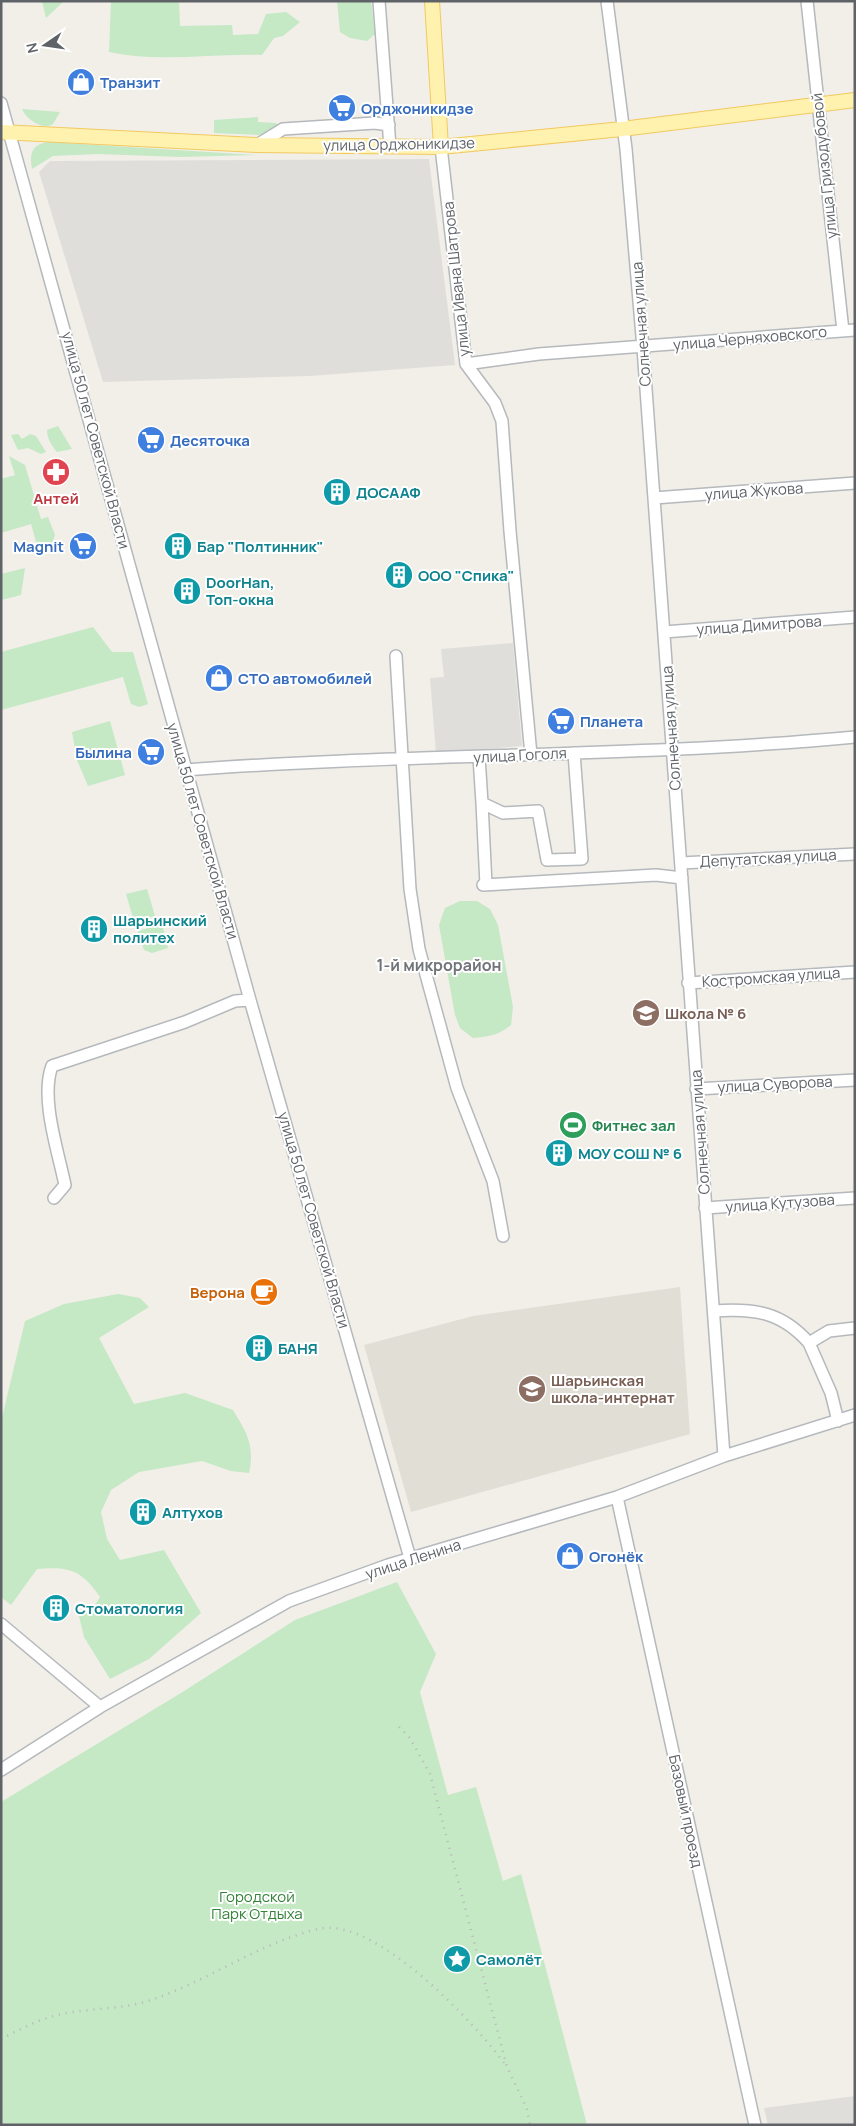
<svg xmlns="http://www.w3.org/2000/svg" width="856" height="2126" font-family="Manrope,sans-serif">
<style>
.industrial{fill:#e0deda}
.education{fill:#e1ded6}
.green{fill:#c5e8c5}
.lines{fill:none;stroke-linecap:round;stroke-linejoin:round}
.minor-casing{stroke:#b5b8bc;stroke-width:14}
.major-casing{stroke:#f2c960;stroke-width:16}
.minor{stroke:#fff;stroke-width:11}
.major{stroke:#fff2af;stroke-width:14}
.rail{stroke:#b6b7b8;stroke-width:2.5;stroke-dasharray:1 6;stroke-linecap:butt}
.labels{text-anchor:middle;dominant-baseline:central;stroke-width:4;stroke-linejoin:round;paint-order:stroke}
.shop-label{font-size:15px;font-weight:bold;fill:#366cbe;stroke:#fff;text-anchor:start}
.street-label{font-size:15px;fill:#5f6368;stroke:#fff}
.culture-label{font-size:15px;font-weight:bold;fill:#0d838f;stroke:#fff;text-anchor:start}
.health-label{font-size:15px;font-weight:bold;fill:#be3a42;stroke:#fff}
.education-label{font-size:15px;font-weight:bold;fill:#785e54;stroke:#fff;text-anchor:start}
.leisure-label{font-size:15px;font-weight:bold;fill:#27864d;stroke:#fff;text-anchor:start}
.food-label{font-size:15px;font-weight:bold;fill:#c56008;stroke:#fff;text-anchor:end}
.park-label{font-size:15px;fill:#348238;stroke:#fff}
.neighbourhood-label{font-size:16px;font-weight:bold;fill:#70757a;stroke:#fff}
</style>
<rect width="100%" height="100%" fill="#f1efe8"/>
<!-- industrial -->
<path class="industrial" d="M429 159 455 365 310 376 103 382 39 172 50 161Z
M513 643 522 746 436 753 430 678 444 677 441 649Z
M855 2096V2125H768L764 2108Z"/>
<!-- education -->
<path class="education" d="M680 1287 690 1434 411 1512 364 1345 473 1316Z"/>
<!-- green -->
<path class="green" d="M42 1H64L46 18Z
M111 1H179L180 26 232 25 233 35 258 34 266 14 286 12 300 22 283 36 274 38 262 55C211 53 160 63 109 52Z
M337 1H371L375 34 367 41 350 38 340 32Z
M22 109 60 112 53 124C43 131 26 119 22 109Z
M258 117V122L276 123 280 128 261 135 214 133V120Z
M49 142 257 155 181 157 97 154 53 156 32 169C29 153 32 144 49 142Z
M58 426 72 449 57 452C52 446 47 439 47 430Z
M18 434 22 439 30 434 36 436 46 452 41 454 28 448 18 450 11 435Z
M9 456 25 465 41 519 48 517 55 535 52 544 37 545 31 524 1 533V479L15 475Z
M25 568 21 595 1 600V574Z
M93 627 112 652H133L148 704 139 707 131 704 123 677 1 710V652Z
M110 721 125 775 88 786 77 760 72 732Z
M147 889 155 916 134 921 126 894Z
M460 901H477L490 909 498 925 513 1007 511 1025C499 1035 488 1037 473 1038L460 1028 455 1015 439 925 445 908Z
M162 924 168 948 152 953 144 950 138 931Z
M118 1294 140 1298 149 1307 99 1338 134 1404 185 1393 233 1410C247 1433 255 1446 249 1473L231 1471 202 1461 139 1472 111 1490 101 1512 107 1539 120 1560 164 1550 201 1613 149 1659 110 1679 84 1637 79 1616 95 1605 100 1597C82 1570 69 1566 37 1569L11 1605 1 1597V1422L25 1321 64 1304Z
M397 1582 436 1654 420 1692 448 1795 476 1787 503 1881 521 1874 587 2125H1V1802L181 1693 295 1620Z"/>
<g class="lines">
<defs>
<path id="minor" d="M379 1 390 147
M607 1 626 149 643 348 724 1456
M807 1 843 331
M1 103 250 1000 410 1558
M257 145 283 129 375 123 389 125
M441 147 466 364 495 403 502 421 510 531 531 755
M466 364 539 354 855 330
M654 498 855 483
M664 632 855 617
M396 656 410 889 419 949 457 1088 493 1181 503 1236
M479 757 482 803 503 813 538 811 547 860 582 859 574 753
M185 770C408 753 632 758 855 737
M482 803 486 885
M681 863 855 854
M483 885 656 875 682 878
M688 983 855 972
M696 1089 855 1080
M54 1198 65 1185C58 1151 40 1098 52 1066L185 1022 235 1001 250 1000
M705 1208 855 1198
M714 1311C754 1308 782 1312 809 1343L829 1331 855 1328
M809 1343 831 1393 838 1421
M617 1497 755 2125
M1 1624 100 1707
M1 1770 100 1707 289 1601 388 1565 617 1497 724 1456 855 1415"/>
<path id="major" d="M432 1 441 147
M1 132 257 145 441 147 622 129 855 100"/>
</defs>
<!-- minor casing -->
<use href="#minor" class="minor-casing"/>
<!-- major casing -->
<use href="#major" class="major-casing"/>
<!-- minor -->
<use href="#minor" class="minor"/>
<!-- major -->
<use href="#major" class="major"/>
<!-- rail -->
<path class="rail" d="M399 1727 410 1738 430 1774 507 2067 527 2109 530 2125
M1 2039C17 2031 33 2022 50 2017 82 2007 119 2011 151 2000 208 1981 259 1943 318 1929 375 1915 477 2025 507 2067"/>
</g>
<!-- icons -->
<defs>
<symbol id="shop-disc" viewBox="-11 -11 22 22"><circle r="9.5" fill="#3f7fe0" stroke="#fff"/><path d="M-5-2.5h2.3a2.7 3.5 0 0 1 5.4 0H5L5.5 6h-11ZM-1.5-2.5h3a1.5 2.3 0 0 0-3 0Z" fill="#fff"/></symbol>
<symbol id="supermarket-disc" viewBox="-11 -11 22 22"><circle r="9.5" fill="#3f7fe0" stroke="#fff"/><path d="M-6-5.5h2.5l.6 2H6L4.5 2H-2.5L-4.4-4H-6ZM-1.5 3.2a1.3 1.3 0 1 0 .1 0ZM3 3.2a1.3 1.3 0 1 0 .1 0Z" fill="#fff"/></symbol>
<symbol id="pharmacy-disc" viewBox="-11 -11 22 22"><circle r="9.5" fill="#e0444e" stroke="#fff"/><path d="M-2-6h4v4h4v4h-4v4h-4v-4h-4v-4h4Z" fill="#fff"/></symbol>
<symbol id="building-disc" viewBox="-11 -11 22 22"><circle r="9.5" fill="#0f9aa8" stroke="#fff"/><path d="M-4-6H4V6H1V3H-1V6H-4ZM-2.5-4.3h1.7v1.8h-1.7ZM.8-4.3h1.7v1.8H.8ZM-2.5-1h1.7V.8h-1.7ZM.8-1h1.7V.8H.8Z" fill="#fff"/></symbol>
<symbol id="school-disc" viewBox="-11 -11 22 22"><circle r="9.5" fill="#8d6e63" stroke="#fff"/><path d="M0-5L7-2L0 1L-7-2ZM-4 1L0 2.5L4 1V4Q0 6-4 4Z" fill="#fff"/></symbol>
<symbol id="stadium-disc" viewBox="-11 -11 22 22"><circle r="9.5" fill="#2e9e5b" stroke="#fff"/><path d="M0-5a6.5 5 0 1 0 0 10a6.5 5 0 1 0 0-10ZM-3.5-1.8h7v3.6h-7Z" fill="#fff"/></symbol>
<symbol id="cafe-disc" viewBox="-11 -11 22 22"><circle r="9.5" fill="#e8710a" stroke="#fff"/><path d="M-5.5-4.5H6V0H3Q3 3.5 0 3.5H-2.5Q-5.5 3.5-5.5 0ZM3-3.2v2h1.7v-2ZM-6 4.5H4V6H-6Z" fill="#fff"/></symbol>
<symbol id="sight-disc" viewBox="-11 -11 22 22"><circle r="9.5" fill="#0f9aa8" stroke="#fff"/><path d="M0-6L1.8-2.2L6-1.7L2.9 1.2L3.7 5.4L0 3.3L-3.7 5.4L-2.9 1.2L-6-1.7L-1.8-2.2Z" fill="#fff"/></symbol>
</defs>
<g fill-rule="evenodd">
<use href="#shop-disc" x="65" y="66" width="32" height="32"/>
<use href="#supermarket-disc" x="326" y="92" width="32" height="32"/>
<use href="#supermarket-disc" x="135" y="424" width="32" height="32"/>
<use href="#pharmacy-disc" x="40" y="456" width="32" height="32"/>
<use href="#building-disc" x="321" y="476" width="32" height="32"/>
<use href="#supermarket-disc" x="67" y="530" width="32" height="32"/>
<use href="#building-disc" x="162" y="530" width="32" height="32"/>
<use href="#building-disc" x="383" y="559" width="32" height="32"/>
<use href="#building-disc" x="171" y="575" width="32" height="32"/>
<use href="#shop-disc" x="203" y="662" width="32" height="32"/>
<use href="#supermarket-disc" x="545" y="705" width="32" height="32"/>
<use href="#supermarket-disc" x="135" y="736" width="32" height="32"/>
<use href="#building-disc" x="78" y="913" width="32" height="32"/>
<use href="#school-disc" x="630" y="997" width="32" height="32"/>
<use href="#stadium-disc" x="557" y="1109" width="32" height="32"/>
<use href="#building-disc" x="543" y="1137" width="32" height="32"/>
<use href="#cafe-disc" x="248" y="1276" width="32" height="32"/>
<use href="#building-disc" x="243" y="1332" width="32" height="32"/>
<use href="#school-disc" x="516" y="1373" width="32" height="32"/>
<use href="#building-disc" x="127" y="1496" width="32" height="32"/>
<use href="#shop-disc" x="554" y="1540" width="32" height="32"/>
<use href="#building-disc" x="40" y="1592" width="32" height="32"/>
<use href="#sight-disc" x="441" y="1943" width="32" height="32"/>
</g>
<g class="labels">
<!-- shop labels -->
<g class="shop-label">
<text x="100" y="82">Транзит</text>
<text x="361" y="108">Орджоникидзе</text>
<text x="170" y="440">Десяточка</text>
<text x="64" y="546" text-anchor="end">Magnit</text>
<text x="238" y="678">СТО автомобилей</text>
<text x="580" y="721">Планета</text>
<text x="132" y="752" text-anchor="end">Былина</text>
<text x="589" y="1556">Огонёк</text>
</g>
<!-- street labels -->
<g class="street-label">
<text transform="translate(399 144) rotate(-1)">улица Орджоникидзе</text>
<text transform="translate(824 166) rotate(-96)">улица Гризодубовой</text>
<text transform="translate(456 279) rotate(-96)">улица Ивана Шатрова</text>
<text transform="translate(641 324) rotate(-94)">Солнечная улица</text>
<text transform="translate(750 338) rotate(-5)">улица Черняховского</text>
<text transform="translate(96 440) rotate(75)">улица 50 лет Советской Власти</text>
<text transform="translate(754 491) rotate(-4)">улица Жукова</text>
<text transform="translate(759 625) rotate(-4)">улица Димитрова</text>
<text transform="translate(671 728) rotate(-94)">Солнечная улица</text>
<text transform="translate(520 755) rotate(-3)">улица Гоголя</text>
<text transform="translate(203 831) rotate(74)">улица 50 лет Советской Власти</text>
<text transform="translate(768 858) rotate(-3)">Депутатская улица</text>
<text transform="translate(771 977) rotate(-4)">Костромская улица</text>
<text transform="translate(775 1084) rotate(-3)">улица Суворова</text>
<text transform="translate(700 1132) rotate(-94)">Солнечная улица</text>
<text transform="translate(780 1203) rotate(-4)">улица Кутузова</text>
<text transform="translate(314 1220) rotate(74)">улица 50 лет Советской Власти</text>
<text transform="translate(413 1559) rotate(-18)">улица Ленина</text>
<text transform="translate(686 1811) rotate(78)">Базовый проезд</text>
</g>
<!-- culture labels -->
<g class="culture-label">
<text x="356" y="492">ДОСААФ</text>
<text x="197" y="546">Бар "Полтинник"</text>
<text x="418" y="575">ООО "Спика"</text>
<text x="206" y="582">DoorHan,<tspan x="206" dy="17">Топ-окна</tspan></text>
<text x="113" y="920">Шарьинский<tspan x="113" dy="17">политех</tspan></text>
<text x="578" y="1153">МОУ СОШ № 6</text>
<text x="278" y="1348">БАНЯ</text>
<text x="162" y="1512">Алтухов</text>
<text x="75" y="1608">Стоматология</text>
<text x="476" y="1959">Самолёт</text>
</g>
<!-- health labels -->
<g class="health-label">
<text x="56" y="498">Антей</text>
</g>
<!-- education labels -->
<g class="education-label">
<text x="665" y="1013">Школа № 6</text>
<text x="551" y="1380">Шарьинская<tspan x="551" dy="17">школа-интернат</tspan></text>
</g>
<!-- leisure labels -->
<g class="leisure-label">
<text x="592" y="1125">Фитнес зал</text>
</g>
<!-- food labels -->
<g class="food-label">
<text x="245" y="1292">Верона</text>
</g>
<!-- park labels -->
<g class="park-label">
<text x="257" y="1896">Городской<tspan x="257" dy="17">Парк Отдыха</tspan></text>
</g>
<!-- neighbourhood labels -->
<g class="neighbourhood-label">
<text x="439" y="965">1-й микрорайон</text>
</g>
</g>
<!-- border -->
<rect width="856" height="2126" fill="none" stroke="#5f6368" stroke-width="5"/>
<!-- north arrow -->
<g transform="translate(45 45) rotate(257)" stroke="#ffffff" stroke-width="4" paint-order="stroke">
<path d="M0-4L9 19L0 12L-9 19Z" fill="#5f6368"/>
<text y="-8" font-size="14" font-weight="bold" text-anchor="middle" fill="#5f6368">N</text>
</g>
</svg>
